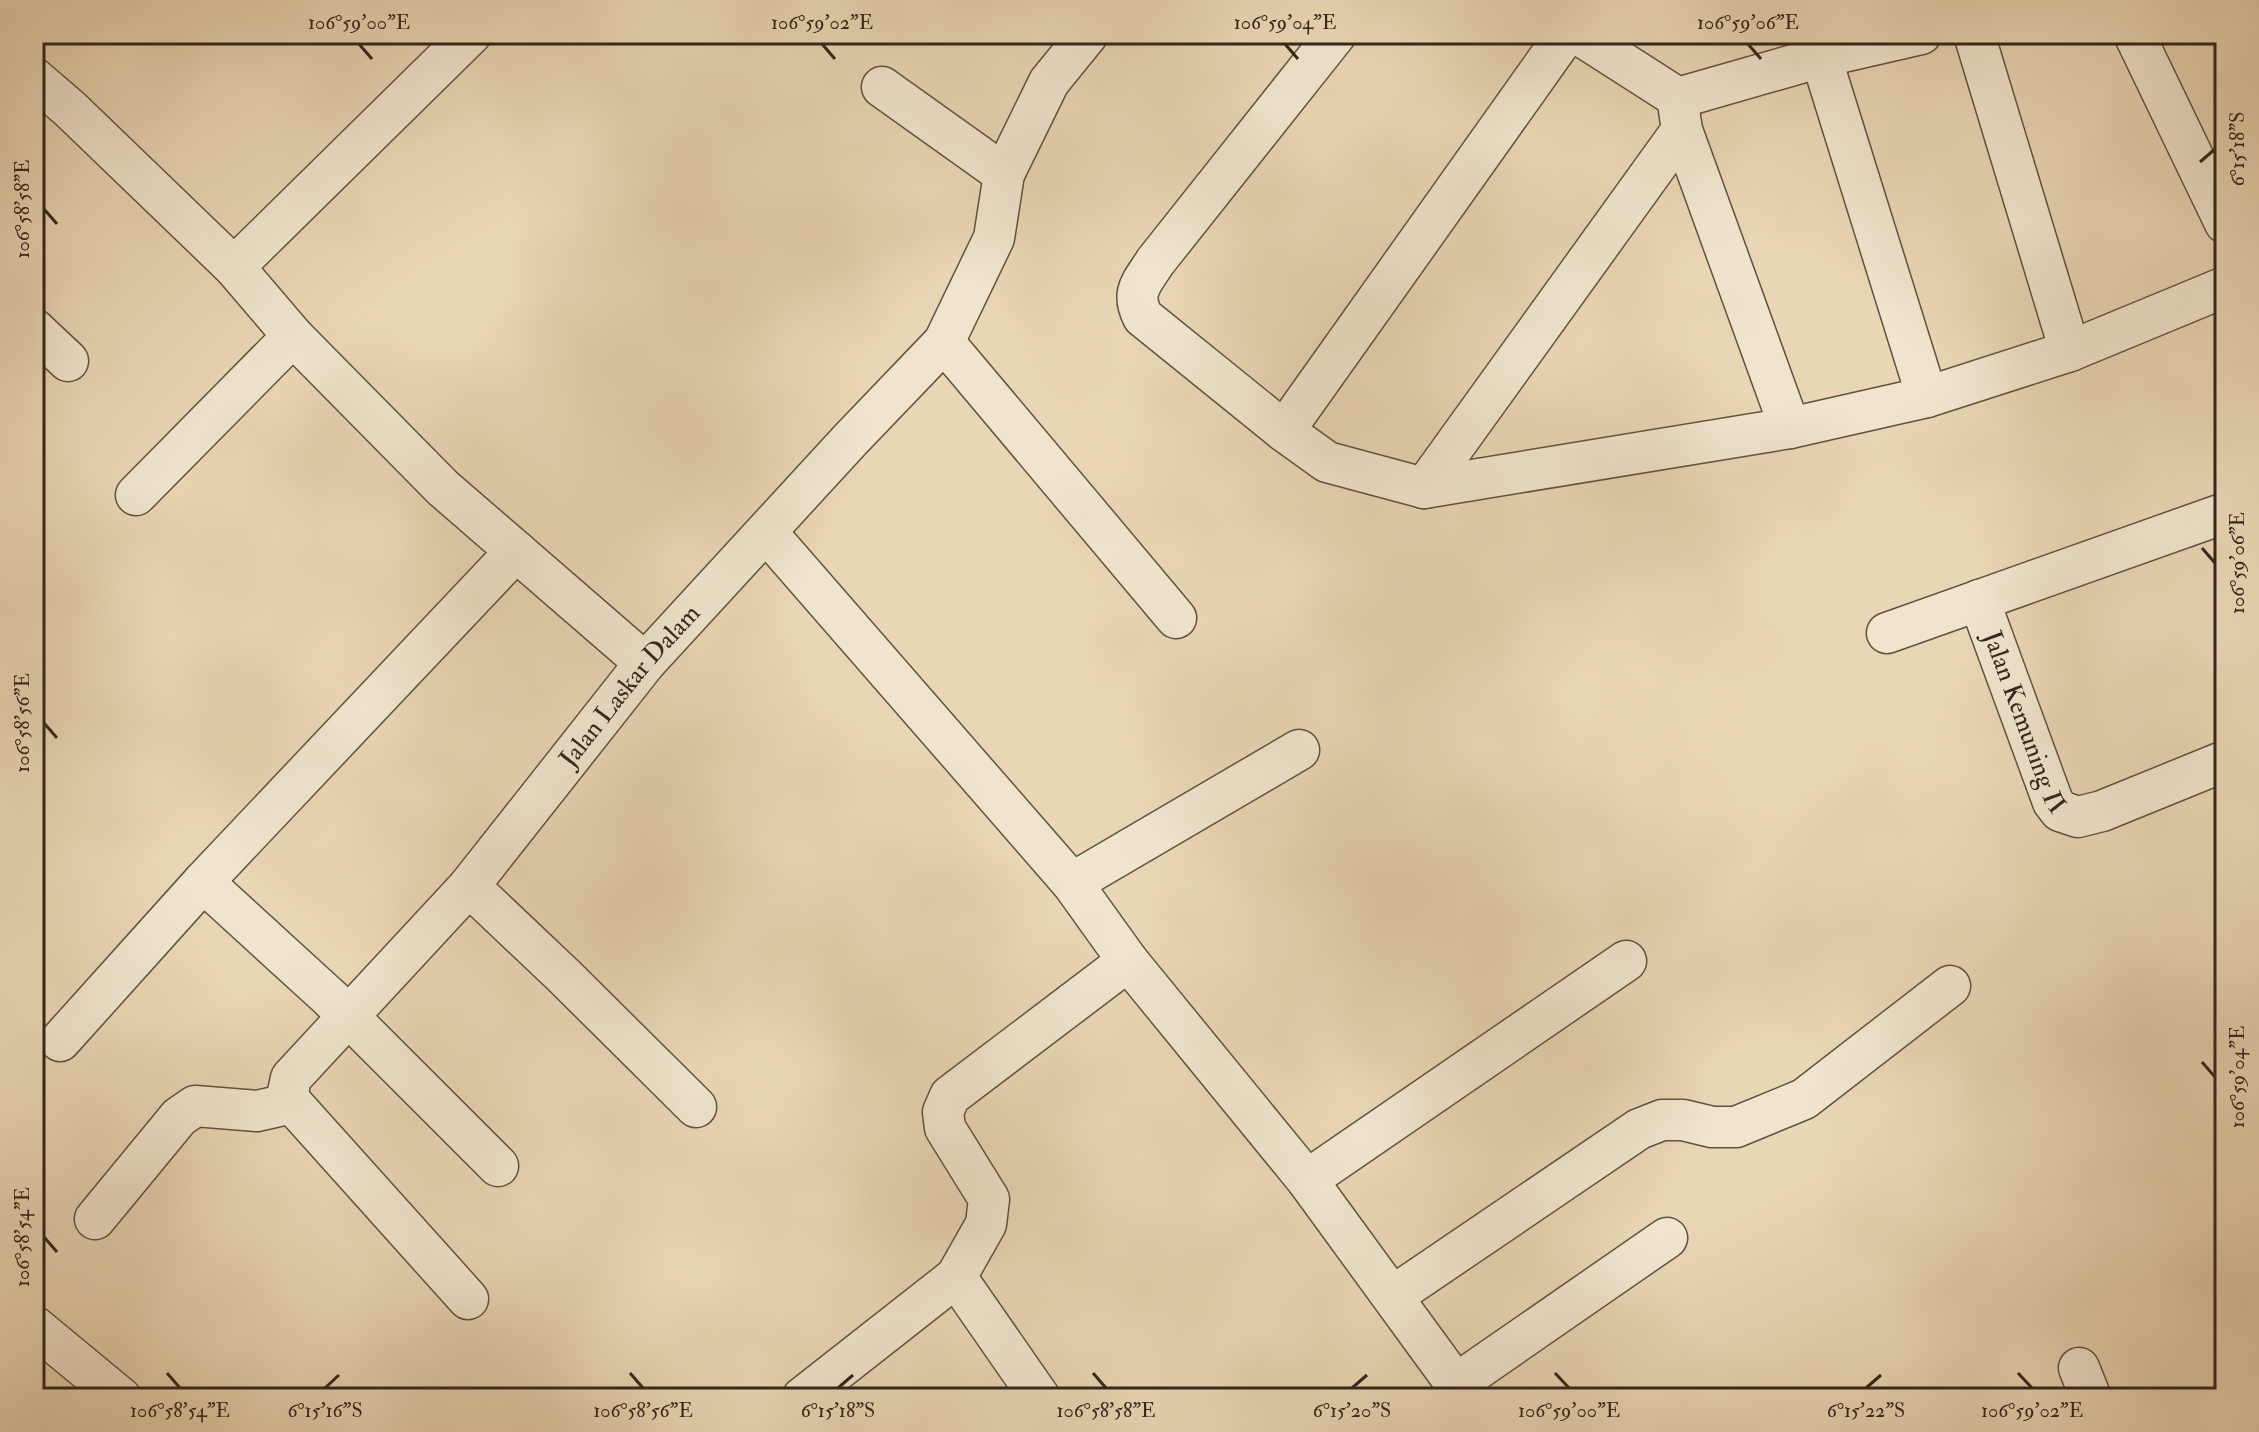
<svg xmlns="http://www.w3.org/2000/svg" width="2259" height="1432" font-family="'IM FELL Double Pica',serif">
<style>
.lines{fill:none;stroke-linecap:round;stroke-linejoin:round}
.street-casing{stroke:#605243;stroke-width:43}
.street{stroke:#f1e4ce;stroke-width:40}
.ticks{fill:none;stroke:#32261d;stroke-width:3}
.labels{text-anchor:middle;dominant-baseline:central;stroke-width:7;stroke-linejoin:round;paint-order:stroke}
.street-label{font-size:26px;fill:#32261d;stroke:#f1e4ce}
.neatline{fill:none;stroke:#32261d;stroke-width:3}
.ticks-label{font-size:20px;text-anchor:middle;fill:#32261d}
</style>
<rect width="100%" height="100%" fill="#e9d6b4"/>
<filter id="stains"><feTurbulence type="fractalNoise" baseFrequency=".0025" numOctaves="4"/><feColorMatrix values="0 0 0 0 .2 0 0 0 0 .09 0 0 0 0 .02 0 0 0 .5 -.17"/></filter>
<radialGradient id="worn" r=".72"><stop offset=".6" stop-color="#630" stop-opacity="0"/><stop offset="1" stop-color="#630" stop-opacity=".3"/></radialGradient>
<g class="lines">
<defs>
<g id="street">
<path d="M1336 34 1155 262C1142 283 1130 292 1143 317L1284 431 1327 462 1424 488 1790 428 1927 397 2070 351 2225 287"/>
<path d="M1578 34 1678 98 1821 57 1921 34"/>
<path d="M1974 34 2070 351"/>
<path d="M2134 34 2225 223"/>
<path d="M1821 57 1927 397"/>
<path d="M34 78 70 109 234 267 293 336 443 488 645 663"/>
<path d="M882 87 1004 174"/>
<path d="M1679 110 1682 130 1790 428"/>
<path d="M234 267 471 34"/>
<path d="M34 329 68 361"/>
<path d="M944 342 1176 618"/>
<path d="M1284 431 1566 34"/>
<path d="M1424 488 1682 130"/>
<path d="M136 495 293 336"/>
<path d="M767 533 1072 883 1128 961 1307 1180 1466 1398"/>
<path id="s1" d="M1979 600 2053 802 2060 811 2078 817 2102 811 2225 761"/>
<path d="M1887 633 2225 513"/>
<path d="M203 882 330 998 498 1166"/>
<path d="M1072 883 1299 750"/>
<path d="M469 886 564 976 696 1107"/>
<path d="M60 1041 203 882 516 551"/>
<path d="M1307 1180 1626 961"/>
<path d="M95 1219 179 1117 195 1106 257 1111 292 1103"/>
<path d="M956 1277 1040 1398"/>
<path d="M1393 1296 1639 1129 1662 1120H1683L1712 1127H1736L1804 1099 1950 986"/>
<path id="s2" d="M468 1299 292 1103 288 1092 291 1078 469 886 645 663 850 440 944 342 994 238 1004 174 1049 82 1088 34"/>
<path d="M34 1326 121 1398"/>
<path d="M2079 1368 2091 1398"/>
<path d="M1456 1384 1667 1238"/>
<path d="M802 1398 956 1277 986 1224 989 1199 945 1128 943 1112 950 1096 1128 961"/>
</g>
</defs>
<!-- street casing -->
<use href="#street" class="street-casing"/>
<!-- street -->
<use href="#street" class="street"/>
</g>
<!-- ticks -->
<path class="ticks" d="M359 44 372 59M822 44 835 59M1285 44 1298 59M1748 44 1761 59M2200 162 2215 149M44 209 57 224M2202 548 2215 563M44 723 57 738M2202 1062 2215 1077M44 1237 57 1252M167 1373 180 1388M630 1373 643 1388M1093 1373 1106 1388M1555 1373 1569 1388M2018 1373 2032 1388M325 1388 339 1375M838 1388 853 1375M1352 1388 1367 1375M1866 1388 1881 1375"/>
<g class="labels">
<!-- street labels -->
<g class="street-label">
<text stroke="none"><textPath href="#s2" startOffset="808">Jalan Laskar Dalam</textPath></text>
<text stroke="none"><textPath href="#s1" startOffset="130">Jalan Kemuning II</textPath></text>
</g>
</g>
<!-- margin -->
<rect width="2259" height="1432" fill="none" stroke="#e9d6b4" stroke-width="88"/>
<rect x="44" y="44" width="2171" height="1344" class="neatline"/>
<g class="ticks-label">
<text x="359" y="29">106°59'00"E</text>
<text x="822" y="29">106°59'02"E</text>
<text x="1285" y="29">106°59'04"E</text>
<text x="1748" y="29">106°59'06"E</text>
<text transform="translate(2237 149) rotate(-90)" y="7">6°15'18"S</text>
<text transform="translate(22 209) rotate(-90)" y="7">106°58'58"E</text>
<text transform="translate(2237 563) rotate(-90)" y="7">106°59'06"E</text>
<text transform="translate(22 723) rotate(-90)" y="7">106°58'56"E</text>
<text transform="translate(2237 1077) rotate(-90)" y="7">106°59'04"E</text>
<text transform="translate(22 1237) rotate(-90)" y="7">106°58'54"E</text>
<text x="180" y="1417">106°58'54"E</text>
<text x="325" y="1417">6°15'16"S</text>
<text x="643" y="1417">106°58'56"E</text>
<text x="838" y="1417">6°15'18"S</text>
<text x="1106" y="1417">106°58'58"E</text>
<text x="1352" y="1417">6°15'20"S</text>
<text x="1569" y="1417">106°59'00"E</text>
<text x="1866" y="1417">6°15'22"S</text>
<text x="2032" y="1417">106°59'02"E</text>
</g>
<rect width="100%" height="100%" filter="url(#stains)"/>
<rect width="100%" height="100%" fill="url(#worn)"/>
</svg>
